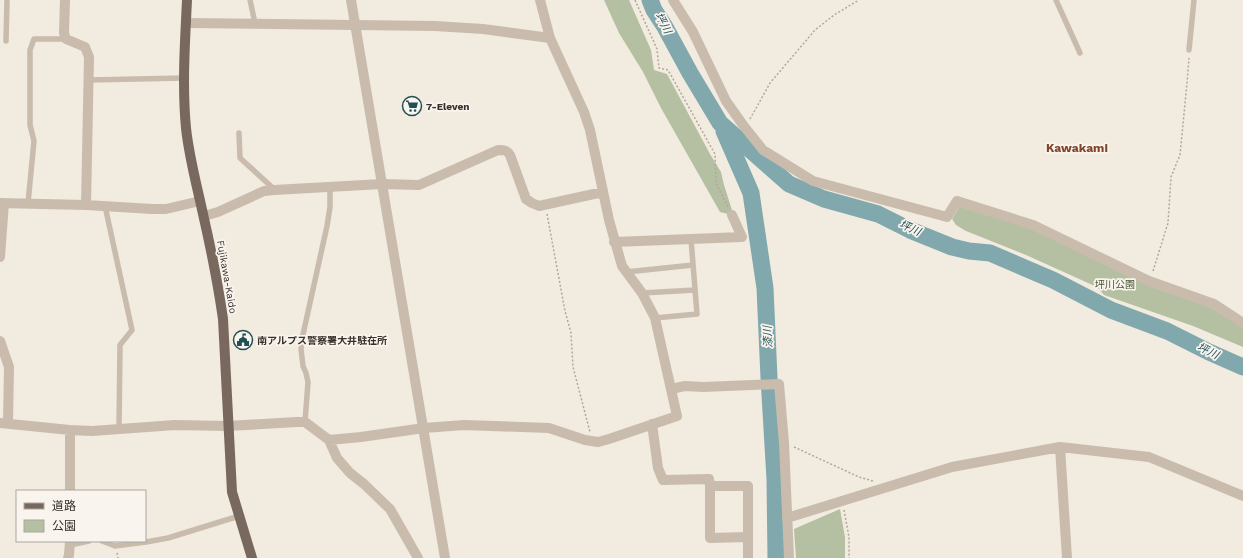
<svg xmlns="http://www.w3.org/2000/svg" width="1243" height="558" font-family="'Work Sans','Noto Sans JP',sans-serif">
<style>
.green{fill:#b4c0a1}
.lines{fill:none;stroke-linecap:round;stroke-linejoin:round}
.river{stroke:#81a8ad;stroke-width:17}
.path{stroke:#b5a697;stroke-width:1.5;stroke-dasharray:2 2;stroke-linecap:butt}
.service{stroke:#c9bcad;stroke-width:5.5}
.minor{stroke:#c9bcad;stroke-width:10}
.tertiary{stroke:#c9bcad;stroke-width:10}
.primary{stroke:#79685d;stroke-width:10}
.labels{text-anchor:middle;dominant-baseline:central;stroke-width:3.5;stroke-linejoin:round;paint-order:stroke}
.poi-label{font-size:10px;font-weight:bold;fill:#38302b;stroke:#f9f4ed;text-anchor:start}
.street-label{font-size:10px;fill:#38302b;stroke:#f9f4ed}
.park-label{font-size:10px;fill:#455530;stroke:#f9f4ed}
.water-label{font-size:11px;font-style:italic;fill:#235057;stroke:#f9f4ed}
.quarter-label{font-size:12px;font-weight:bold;fill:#824429;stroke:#f9f4ed}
</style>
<rect width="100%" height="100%" fill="#f2ebe0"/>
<!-- green -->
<path class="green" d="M604 0H629L651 50 654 70 667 74 710 154 721 172 724 185 732 210 728 214 720 212 661 108 643 72 619 33Z
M961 204 1033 227 1213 307 1243 326V347L1193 326 1104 295 1097 287 1026 255 966 231 956 225 952 219Z
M840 509 845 537V558H796L794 529Z"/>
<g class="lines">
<!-- river -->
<path class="river" d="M650 0 654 10 665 27 690 73 720 123 789 184 824 199 878 214 910 230 952 247 969 251 990 253 1053 280 1111 310 1167 331 1209 352 1243 367
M724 131 751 193 765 288 769 378 775 479 776 558"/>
<!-- path -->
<path class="path" d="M635 0 657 49 659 68 668 70 715 154 716 183 728 207
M750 119 770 83 815 30 834 15 859 0
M547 214 565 311 571 333 573 367 590 432
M1153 271 1168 223 1171 177 1180 155 1187 83 1189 58
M794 447 859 477 873 481
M844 510 849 537V558
M117 553 118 558"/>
<!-- service -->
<path class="service" d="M250 0 255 23
M1056 0 1080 53
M6 41 7 0
M1189 50 1194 0
M88 80 185 78
M239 133 240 158 274 189
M28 203 34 141 30 125V50L34 39H66
M105 206 132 330 120 345 119 429
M626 272 693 265
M642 293 695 290
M655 318 697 314 691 239
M305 422 308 382 306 373 303 366 301 349 302 339 327 226 330 207V187
M102 541 115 546 146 542 168 538 239 516
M70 545 89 541"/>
<!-- minor -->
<path class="minor" d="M65 0 64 33 66 39 85 47 89 57 86 205
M673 0 693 32 726 101 743 125 763 150 813 181 947 217 957 201 1033 225 1149 281 1214 304 1243 323
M186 23 435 26 483 29 550 38
M0 203 86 205 152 209H166L200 201
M204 216 218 212 264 191 274 190 382 184 419 185 498 150C504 150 507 150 510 155L526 199 532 203 539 206 603 192
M614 242 742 237 732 215
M0 257 4 203
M0 341 9 367 8 423
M671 389 685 386 703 387 779 384 784 443 789 558
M0 423 70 430 92 431 175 425 228 426 297 422H305L329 440 361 437 424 428 464 425 549 428 585 440 598 442 609 439 677 416 655 318 642 293 622 266 609 220 590 130 584 112 550 38 540 0
M652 424 658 468 663 480 709 479 710 486H748V537
M70 430V491
M329 440 337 458 350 473 364 484 390 509 418 558
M1060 447 1067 558
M710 486V538L748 537V558
M787 518 952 467 1060 447 1149 457 1243 496
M68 558 69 555 70 541"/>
<!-- tertiary -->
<path class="tertiary" d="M351 0 445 558"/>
<!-- primary -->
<path class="primary" d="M187 0C185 42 182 86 186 128 189 157 197 186 203 214 211 249 218 284 223 319L232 492 252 558"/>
</g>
<!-- icons -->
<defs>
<symbol id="supermarket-ring" viewBox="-11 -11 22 22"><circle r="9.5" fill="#f9f4ed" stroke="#235057" stroke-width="1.5"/><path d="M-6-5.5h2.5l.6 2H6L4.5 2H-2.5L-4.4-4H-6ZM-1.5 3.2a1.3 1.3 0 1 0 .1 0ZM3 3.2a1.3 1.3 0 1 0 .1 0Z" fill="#235057"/></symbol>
<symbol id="civic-ring" viewBox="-11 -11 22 22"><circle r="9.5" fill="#f9f4ed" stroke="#235057" stroke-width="1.5"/><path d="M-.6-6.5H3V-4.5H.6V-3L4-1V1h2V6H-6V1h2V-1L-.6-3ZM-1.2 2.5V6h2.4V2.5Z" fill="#235057"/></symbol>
</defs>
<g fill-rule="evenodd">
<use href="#supermarket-ring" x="401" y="95" width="22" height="22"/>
<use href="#civic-ring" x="232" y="329" width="22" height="22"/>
</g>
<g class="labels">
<!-- poi labels -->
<g class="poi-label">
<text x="426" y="106">7-Eleven</text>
<text x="257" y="340">南アルプス警察署大井駐在所</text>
</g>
<!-- street labels -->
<g class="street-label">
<text transform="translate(227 277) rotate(80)">Fujikawa-Kaido</text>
</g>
<!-- park labels -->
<g class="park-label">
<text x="1115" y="284">坪川公園</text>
</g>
<!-- water labels -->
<g class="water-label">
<text transform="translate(663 23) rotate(62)">坪川</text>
<text transform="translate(910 228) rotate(24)">坪川</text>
<text transform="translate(768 337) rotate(-93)">漆川</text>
<text transform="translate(1208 351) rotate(26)">坪川</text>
</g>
<!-- quarter labels -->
<g class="quarter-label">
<text x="1077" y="148">Kawakami</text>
</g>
</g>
<!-- legend -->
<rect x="16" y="490" width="130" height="52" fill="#f9f4ed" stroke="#aca69f"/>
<rect x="24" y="503" width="20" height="6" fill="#79685d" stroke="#aca69f"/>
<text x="52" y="510" font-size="12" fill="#38302b">道路</text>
<rect x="24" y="520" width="20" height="12" fill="#b4c0a1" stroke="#aca69f"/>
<text x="52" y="530" font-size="12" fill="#38302b">公園</text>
</svg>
